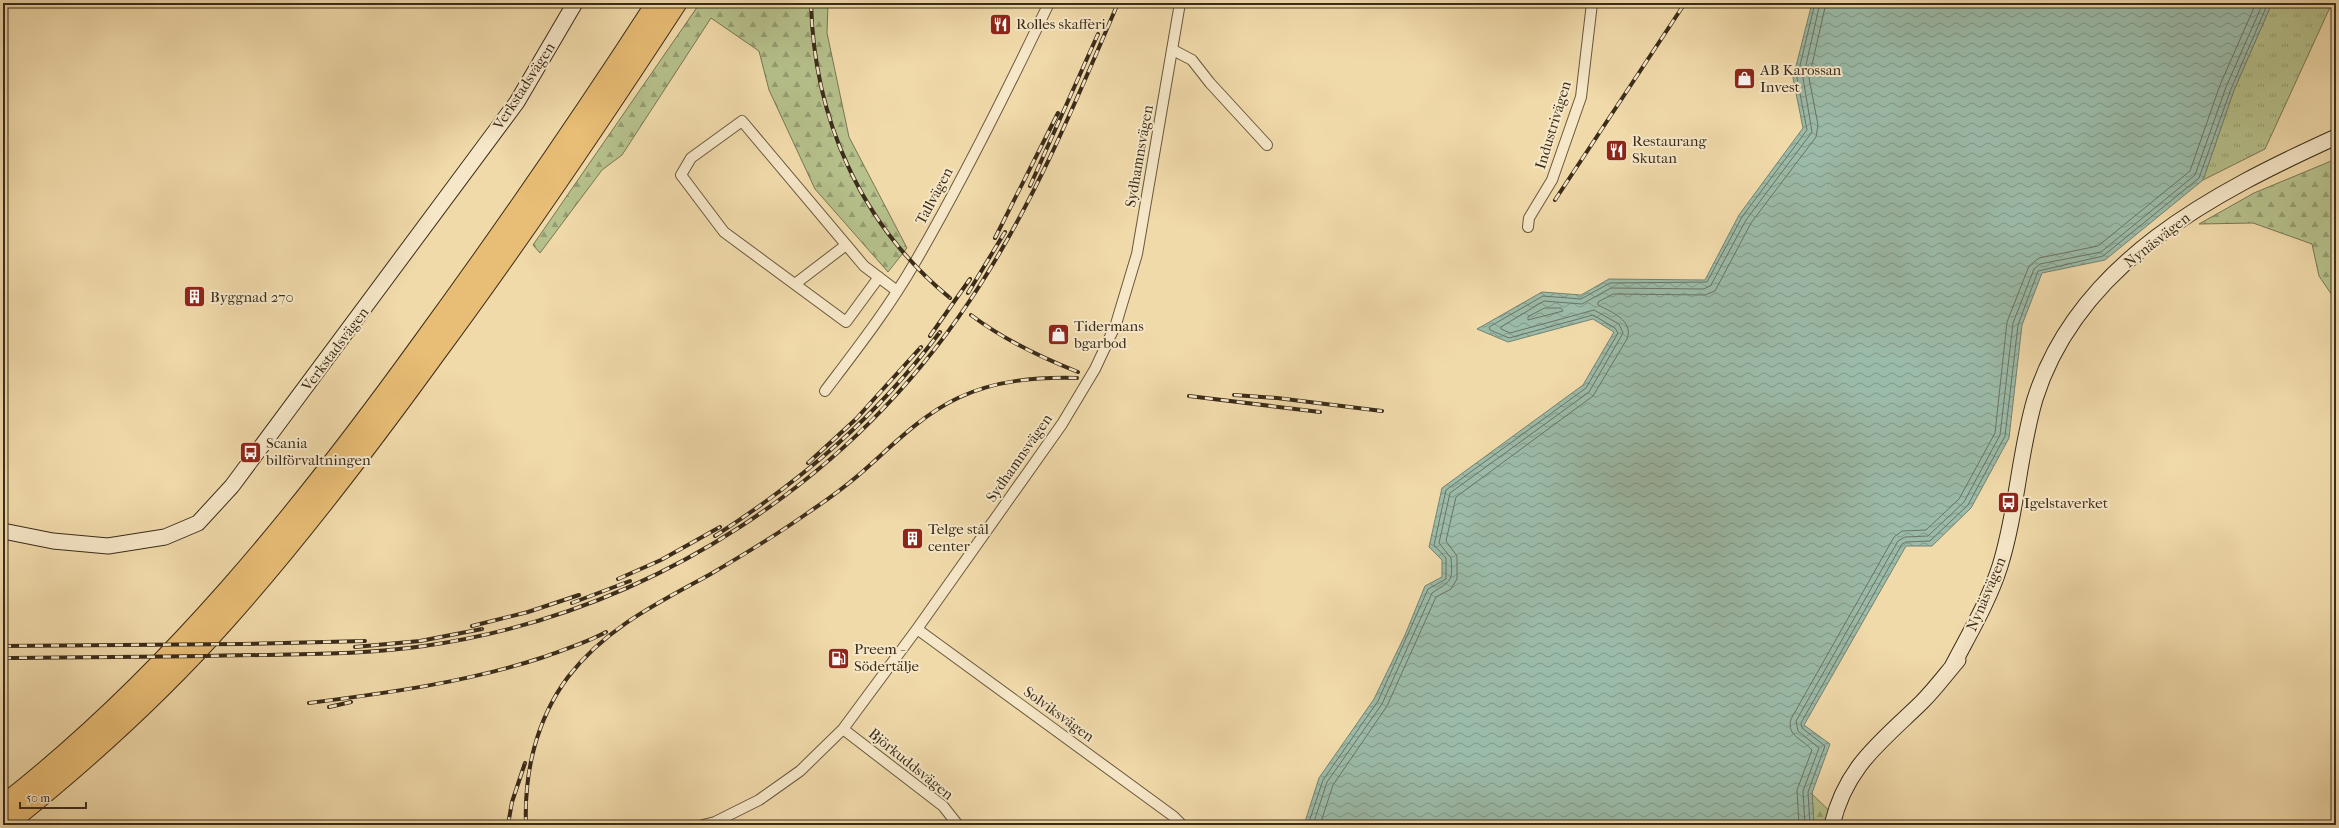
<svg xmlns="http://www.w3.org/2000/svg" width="2339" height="828" font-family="'IM FELL French Canon',serif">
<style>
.forest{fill:url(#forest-firs);stroke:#787653}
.park{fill:url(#park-tufts);stroke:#787653}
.water{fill:url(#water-waves);stroke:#758270}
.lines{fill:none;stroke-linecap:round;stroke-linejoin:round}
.shore{stroke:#6b7462;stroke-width:1}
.street-casing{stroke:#68583e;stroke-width:12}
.secondary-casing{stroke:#3b2c1a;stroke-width:17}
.highway-casing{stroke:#3b2c1a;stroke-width:21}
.street{stroke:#f6e7c8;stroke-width:10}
.secondary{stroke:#f6e7c8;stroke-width:15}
.highway{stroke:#e8bd75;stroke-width:19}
.rail-casing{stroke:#3b2c1a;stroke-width:4}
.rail{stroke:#f6e7c8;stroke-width:2.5;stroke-dasharray:8;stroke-linecap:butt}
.labels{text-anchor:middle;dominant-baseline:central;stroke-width:4;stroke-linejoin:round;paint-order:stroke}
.poi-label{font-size:15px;fill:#3b2c1a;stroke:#f6e7c8;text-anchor:start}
.street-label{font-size:15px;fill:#3b2c1a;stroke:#f6e7c8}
</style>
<defs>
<pattern id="forest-firs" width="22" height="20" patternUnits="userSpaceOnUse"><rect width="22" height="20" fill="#b6c18c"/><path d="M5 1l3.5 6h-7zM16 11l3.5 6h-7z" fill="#959d72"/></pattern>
<pattern id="park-tufts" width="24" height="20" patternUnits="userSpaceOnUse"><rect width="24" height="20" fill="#b6c18c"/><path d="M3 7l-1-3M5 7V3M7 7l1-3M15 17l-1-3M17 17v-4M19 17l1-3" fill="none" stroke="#959d72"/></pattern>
<pattern id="water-waves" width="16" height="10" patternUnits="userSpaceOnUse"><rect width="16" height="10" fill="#9bbba9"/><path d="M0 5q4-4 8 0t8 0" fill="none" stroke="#809889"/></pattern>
</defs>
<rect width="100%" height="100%" fill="#f1daaa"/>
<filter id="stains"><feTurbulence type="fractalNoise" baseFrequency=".005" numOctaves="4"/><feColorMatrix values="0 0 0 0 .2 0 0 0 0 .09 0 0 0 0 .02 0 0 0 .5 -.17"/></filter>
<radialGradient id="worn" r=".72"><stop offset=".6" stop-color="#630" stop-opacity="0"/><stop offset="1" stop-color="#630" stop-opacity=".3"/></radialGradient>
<!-- forest -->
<path class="forest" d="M700 3H828L827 33 849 137 907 248 888 272 815 189 769 90 759 51 711 18 622 155 602 170 540 253 533 245Z
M2336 159V301L2319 276 2312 244 2253 223 2199 224 2254 193Z
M1812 793V794L1844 825H1814Z"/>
<!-- park -->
<path class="park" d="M2272 3H2332L2265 149 2203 180 2234 90Z"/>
<!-- water -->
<path class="water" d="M1812 3H2272L2234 90 2203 180 2105 260 2042 273 2022 325 2009 438 1971 508 1932 546H1906L1804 725 1830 744 1812 793 1814 825H1304L1319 778 1374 699 1405 635 1425 586 1442 577V560L1429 547 1442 488 1583 385 1614 332 1593 319 1508 342 1477 329 1542 292 1581 295 1609 279 1705 280 1739 215 1803 128 1793 78Z"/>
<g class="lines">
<!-- shore -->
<path class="shore" d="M1545 308H1561L1563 311 1528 320V317Z
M1308 825 1323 780 1378 701 1428 589 1446 579V558L1434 545 1446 490 1586 388 1618 333 1615 328 1593 315 1509 338 1490 330 1489 327 1543 296 1581 299 1610 283 1707 282 1742 217 1807 130 1797 78 1815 3
M1313 825 1327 782 1382 704 1432 593C1451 580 1453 583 1451 558L1439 543 1450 493 1589 392 1623 333 1619 324 1594 310 1510 333 1501 329V327L1544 301 1582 304 1611 288 1704 289 1711 285 1746 220 1812 132 1803 78 1820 3
M1320 825 1333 785 1387 706 1436 597 1451 589 1457 579V556L1446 541 1456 497 1593 396 1627 339C1634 321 1612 312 1598 305V302L1613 294 1705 295 1715 291 1751 223 1816 137 1818 125 1809 78 1826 3
M1799 825 1797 790 1812 750C1803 739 1786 736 1791 719L1894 537 1902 531 1926 530 1959 499 1995 433 2007 322 2029 266 2039 258 2098 246 2190 171 2220 85 2256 3
M1805 825 1803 791 1819 748 1798 731 1796 721 1898 541 1905 537 1928 536 1964 502 2000 435 2013 323 2034 269 2040 264 2101 252 2195 175 2226 87 2263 3
M1810 825 1808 792 1825 746 1802 728 1801 723 1902 544 1906 542 1930 541 1968 505 2005 436 2018 325 2038 271 2103 256 2199 178 2231 89 2268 3"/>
<defs>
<path id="street" d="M1173 50 1192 60 1210 83 1267 145
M1528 227 1529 218 1552 180 1581 97 1592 3
M879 277 846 322 724 232 681 175 691 158 742 121 864 266 897 291
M795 284 846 245
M825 391C856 350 888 309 914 264 963 180 1007 91 1049 3
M917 629 1173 816 1182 825
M843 729 943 806 958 825
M703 825 715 822 759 800 800 771 843 729 917 629 1062 424 1095 369 1116 324 1137 254 1180 3"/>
<path id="secondary" d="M3 531 53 541 108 546 165 537 198 523 232 486 517 102 575 3
M1952 667C1969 634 1989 601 2000 566 2017 512 2019 453 2035 399 2078 262 2215 192 2336 137
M1832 825C1846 766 1881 742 1922 702 1935 689 1946 674 1958 660"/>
<path id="highway" d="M3 805C168 676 300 512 422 343 503 232 581 119 656 3
M6 825C84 763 159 695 225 621 300 537 368 447 434 356 519 241 599 123 677 3"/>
</defs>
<!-- street casing -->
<use href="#street" class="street-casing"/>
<!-- secondary casing -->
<use href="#secondary" class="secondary-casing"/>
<!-- highway casing -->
<use href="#highway" class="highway-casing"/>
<!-- street -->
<use href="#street" class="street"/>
<!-- secondary -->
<use href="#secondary" class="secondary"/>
<!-- highway -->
<use href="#highway" class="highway"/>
<defs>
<path id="rail" d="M811 3C814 118 860 224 950 298
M1030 186 1098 34
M1555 200 1685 3
M995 238 1058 113
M968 293 1005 232
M971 315C1004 340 1040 357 1078 372
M930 336 970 279
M1234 395 1277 398 1382 411
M1189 396 1320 412
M808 463 856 419 921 347
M715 536C805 478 875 418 940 332
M618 579 661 560 720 527
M572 603 630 581
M472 626 528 612 579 595
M3 646 241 644 365 641
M355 647 420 641 482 629
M3 658C89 657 174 657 260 655 315 654 369 654 424 646 652 613 856 480 980 285 1037 196 1077 99 1118 3
M309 703C388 693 468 682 544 657 565 649 586 643 606 632
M329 707 351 702
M508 825 512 802 525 763
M526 825C524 773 536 720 568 677 606 628 656 604 709 575 743 555 777 535 809 512 827 500 845 487 861 473 892 446 920 416 958 398 996 380 1036 377 1077 378"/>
</defs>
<!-- rail casing -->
<use href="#rail" class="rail-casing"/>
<!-- rail -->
<use href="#rail" class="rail"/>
</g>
<!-- icons -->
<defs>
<symbol id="restaurant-square" viewBox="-11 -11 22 22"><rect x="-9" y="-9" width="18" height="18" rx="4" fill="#8f2418" stroke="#f6e7c8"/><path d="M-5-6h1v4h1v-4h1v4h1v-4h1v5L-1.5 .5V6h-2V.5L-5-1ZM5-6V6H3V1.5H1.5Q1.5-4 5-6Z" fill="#fff"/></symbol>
<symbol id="shop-square" viewBox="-11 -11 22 22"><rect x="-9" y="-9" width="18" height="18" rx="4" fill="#8f2418" stroke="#f6e7c8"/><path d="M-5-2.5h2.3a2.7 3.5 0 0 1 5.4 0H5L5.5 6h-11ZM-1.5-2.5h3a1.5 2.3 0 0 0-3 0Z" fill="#fff"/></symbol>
<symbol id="building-square" viewBox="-11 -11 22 22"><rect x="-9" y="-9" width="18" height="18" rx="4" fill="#8f2418" stroke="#f6e7c8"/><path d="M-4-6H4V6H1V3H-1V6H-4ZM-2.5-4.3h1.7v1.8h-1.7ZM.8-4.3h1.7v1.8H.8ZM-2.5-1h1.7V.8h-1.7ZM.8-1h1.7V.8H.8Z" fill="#fff"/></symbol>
<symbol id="bus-square" viewBox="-11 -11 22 22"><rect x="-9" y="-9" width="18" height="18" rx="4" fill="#8f2418" stroke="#f6e7c8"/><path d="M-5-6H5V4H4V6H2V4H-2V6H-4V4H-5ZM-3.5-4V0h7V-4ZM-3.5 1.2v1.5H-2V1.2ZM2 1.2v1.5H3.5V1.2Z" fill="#fff"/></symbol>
<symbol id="fuel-square" viewBox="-11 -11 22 22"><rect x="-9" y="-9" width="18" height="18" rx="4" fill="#8f2418" stroke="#f6e7c8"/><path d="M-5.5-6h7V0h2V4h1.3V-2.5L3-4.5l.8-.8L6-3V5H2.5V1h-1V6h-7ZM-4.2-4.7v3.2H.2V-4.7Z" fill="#fff"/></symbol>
</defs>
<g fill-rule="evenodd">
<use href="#restaurant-square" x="988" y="12" width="25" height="25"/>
<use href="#shop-square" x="1732" y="66" width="25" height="25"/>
<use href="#restaurant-square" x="1604" y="138" width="25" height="25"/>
<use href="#building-square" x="182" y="284" width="25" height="25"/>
<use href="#shop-square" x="1046" y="322" width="25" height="25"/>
<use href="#bus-square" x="238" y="440" width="25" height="25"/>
<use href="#bus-square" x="1996" y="490" width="25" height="25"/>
<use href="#building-square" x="900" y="526" width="25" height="25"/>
<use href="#fuel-square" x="826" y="646" width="25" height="25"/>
</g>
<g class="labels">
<!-- poi labels -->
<g class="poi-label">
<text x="1016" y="24">Rolles skafferi</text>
<text x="1760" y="70">AB Karossan<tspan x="1760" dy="17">Invest</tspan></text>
<text x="1632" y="141">Restaurang<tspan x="1632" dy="17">Skutan</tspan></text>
<text x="210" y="297">Byggnad 270</text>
<text x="1074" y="326">Tidermans<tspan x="1074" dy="17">bgarbod</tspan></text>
<text x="266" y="443">Scania<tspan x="266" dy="17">bilförvaltningen</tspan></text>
<text x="2024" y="503">Igelstaverket</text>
<text x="928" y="529">Telge stål<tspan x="928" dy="17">center</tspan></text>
<text x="854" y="649">Preem -<tspan x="854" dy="17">Södertälje</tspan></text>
</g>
<!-- street labels -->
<g class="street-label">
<text transform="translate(524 86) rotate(-57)">Verkstadsvägen</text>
<text transform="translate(1553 125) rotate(-73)">Industrivägen</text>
<text transform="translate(1139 156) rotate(-80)">Sydhamnsvägen</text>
<text transform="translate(934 196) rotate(-62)">Tallvägen</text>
<text transform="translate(2157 240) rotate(-38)">Nynäsvägen</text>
<text transform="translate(335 349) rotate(-53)">Verkstadsvägen</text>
<text transform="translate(1019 458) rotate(-55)">Sydhamnsvägen</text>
<text transform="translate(1986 594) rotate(-67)">Nynäsvägen</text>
<text transform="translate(1059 714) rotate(36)">Solviksvägen</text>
<text transform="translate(911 764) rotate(39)">Björkuddsvägen</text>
</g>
</g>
<!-- margin -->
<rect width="2339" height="828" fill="none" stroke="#f1daaa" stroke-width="16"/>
<rect x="4" y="4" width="2331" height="820" fill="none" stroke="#3b2c1a" stroke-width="2"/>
<rect x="8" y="8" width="2323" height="812" fill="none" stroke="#3b2c1a"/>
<!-- scale -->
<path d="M20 802v6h66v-6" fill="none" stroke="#3b2c1a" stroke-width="2"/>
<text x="26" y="802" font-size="12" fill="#3b2c1a" stroke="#f6e7c8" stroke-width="3" paint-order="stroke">50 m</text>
<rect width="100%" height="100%" filter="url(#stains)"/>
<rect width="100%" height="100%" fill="url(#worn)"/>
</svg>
